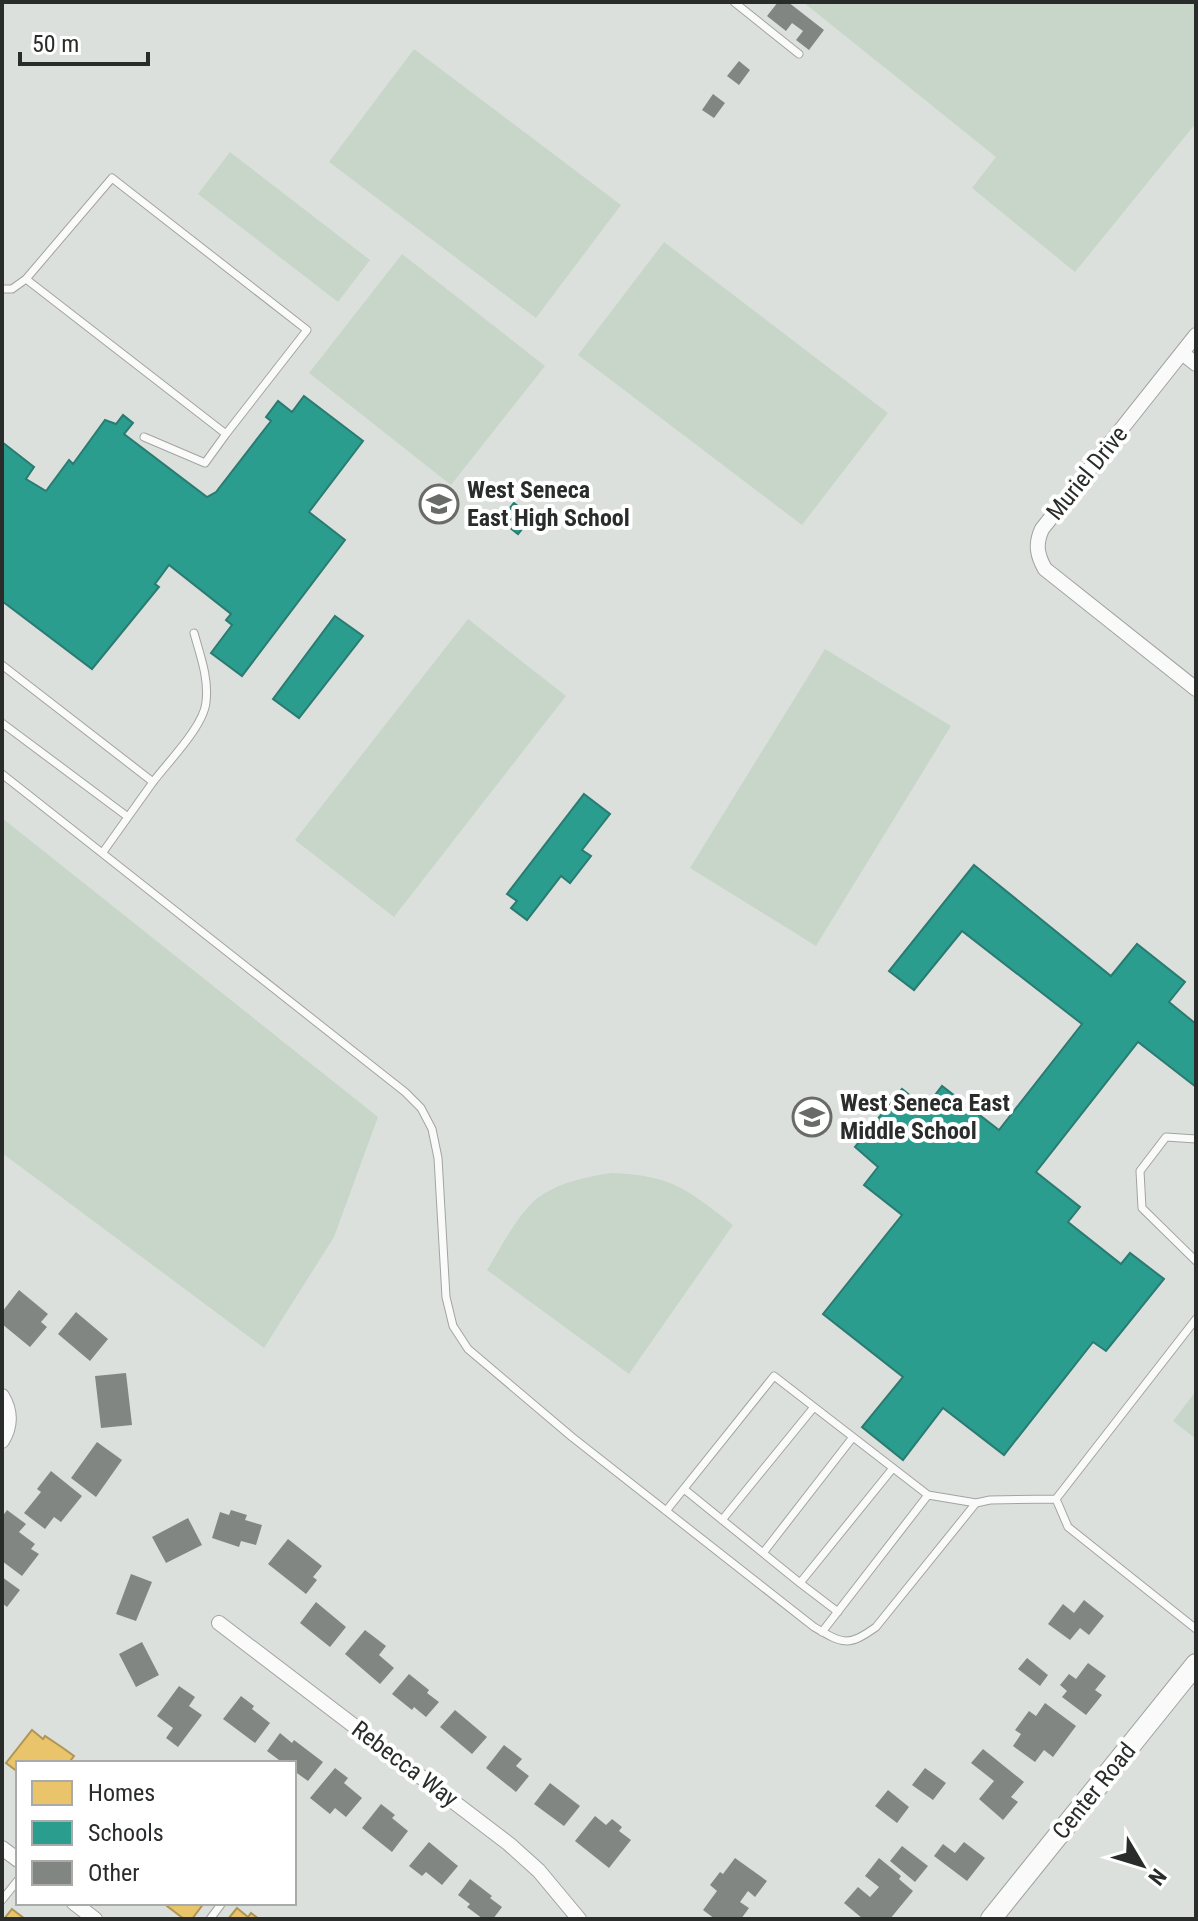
<svg xmlns="http://www.w3.org/2000/svg" width="1198" height="1921" font-family="'Roboto Condensed',sans-serif">
<style>
.green{fill:#c7d6c9}
.homes{fill:#e9c46a;stroke:#af9657;stroke-width:2}
.schools{fill:#2a9d8f;stroke:#2a7b71;stroke-width:2}
.building{fill:#828683}
.lines{fill:none;stroke-linecap:round;stroke-linejoin:round}
.service-casing{stroke:#a1a4a1;stroke-width:9}
.minor-casing{stroke:#a1a4a1;stroke-width:16}
.secondary-casing{stroke:#a1a4a1;stroke-width:22}
.service{stroke:#fafafa;stroke-width:7}
.minor{stroke:#fafafa;stroke-width:14}
.secondary{stroke:#fafafa;stroke-width:20}
.labels{text-anchor:middle;dominant-baseline:central;stroke-width:8;stroke-linejoin:round;paint-order:stroke}
.street-label{font-size:24px;fill:#292c2a;stroke:#fff}
.poi-label{font-size:24px;font-weight:bold;fill:#292c2a;stroke:#fff;text-anchor:start}
</style>
<rect width="100%" height="100%" fill="#dce0dc"/>
<!-- green -->
<path class="green" d="M803 2H1196V123L1075 272 972 188 996 157Z
M414 49 621 205 536 318 329 162Z
M230 152 370 260 338 302 198 194Z
M664 242 888 413 802 525 578 355Z
M402 254 545 366 451 485 309 373Z
M468 619 566 696 394 917 295 840Z
M825 649 951 726 816 946 690 868Z
M2 818 378 1117 334 1237 264 1348 2 1153Z
M611 1173C671 1175 687 1189 733 1225L629 1374 487 1270C499 1250 521 1209 539 1197 560 1182 586 1177 611 1173Z
M1196 1391V1439L1173 1421Z"/>
<!-- homes -->
<path class="homes" d="M32 1730 43 1739 45 1736 63 1748 74 1756 71 1760 75 1763H18V1772L6 1763Z
M163 1903H204L192 1919H184Z
M237 1908 248 1917 251 1913 259 1919H228Z
M12 1909 25 1919H4Z"/>
<!-- schools -->
<path class="schools" d="M304 396 363 441 309 512 345 540 242 676 211 653 232 625 226 620 231 614 169 565 155 584 159 587 92 669 2 601V442L34 467 26 479 46 491 69 460 73 464 105 420 116 424 123 415 133 423 124 434 207 497 216 492 271 421 266 417 278 401 292 412Z
M514 503 532 517 518 534 500 520Z
M335 616 363 636 299 718 273 699Z
M584 794 610 814 582 850 591 856 570 883 561 876 527 920 511 908 517 901 507 894Z
M974 865 1111 976 1137 944 1185 982 1169 1002 1196 1024V1087L1138 1042 1036 1172 1080 1207 1068 1222 1121 1264 1130 1253 1164 1279 1106 1351 1093 1342 1004 1455 943 1408 903 1460 862 1427 903 1377 823 1314 902 1215 864 1185 878 1167 855 1147 902 1089 925 1108 942 1086 999 1130 1082 1024 962 931 914 990 889 971Z"/>
<!-- building -->
<path class="building" d="M778 2H788L824 30 809 50 796 40 803 31 792 23 786 31 767 16Z
M739 61 750 70 739 85 727 76Z
M713 94 725 103 714 118 702 110Z
M19 1290 48 1314 41 1322 47 1327 30 1347 2 1324V1312Z
M76 1312 108 1339 90 1361 58 1334Z
M126 1373 132 1425 101 1428 95 1376Z
M97 1442 122 1460 96 1497 71 1478Z
M51 1471 82 1496 61 1522 54 1517 45 1529 24 1513 41 1492 37 1489Z
M7 1510 26 1524 19 1532 35 1544 31 1549 39 1554 22 1576 2 1561V1517Z
M231 1510 247 1515 245 1520 262 1525 256 1545 241 1541 239 1547 212 1538 220 1512 229 1515Z
M188 1518 202 1545 166 1563 152 1537Z
M288 1539 322 1566 313 1577 317 1580 306 1594 268 1564Z
M131 1574 152 1582 136 1621 116 1614Z
M2 1577 20 1590 7 1607 2 1603Z
M1084 1600 1104 1616 1089 1635 1080 1628 1070 1640 1048 1624 1063 1604 1074 1613Z
M316 1602 346 1627 330 1647 300 1623Z
M365 1630 386 1646 379 1655 394 1668 380 1684 345 1654Z
M142 1642 159 1675 136 1687 119 1654Z
M1027 1658 1048 1675 1040 1686 1018 1669Z
M1088 1663 1106 1676 1095 1690 1102 1695 1086 1715 1062 1697 1067 1691 1060 1685 1069 1674 1076 1679Z
M409 1674 429 1690 427 1693 439 1702 426 1717 414 1707 412 1710 392 1694Z
M179 1686 195 1697 189 1706 202 1715 178 1747 166 1738 173 1728 157 1716Z
M241 1696 254 1706 252 1709 270 1723 255 1743 223 1719Z
M1045 1703 1076 1726 1053 1757 1044 1750 1035 1762 1013 1746 1021 1734 1015 1730 1029 1711 1036 1716Z
M455 1710 487 1737 472 1754 440 1727Z
M280 1733 292 1743 294 1740 323 1762 308 1781 294 1771V1763H283L267 1751Z
M504 1745 522 1759 516 1766 529 1776 516 1792 486 1768Z
M983 1749 1024 1782 1011 1797 1018 1802 1003 1820 979 1799 994 1781 971 1763Z
M335 1768 348 1778 344 1783 362 1798 346 1817 335 1808 330 1814 310 1798Z
M925 1768 946 1783 933 1800 912 1785Z
M550 1783 580 1806 564 1826 534 1804Z
M888 1790 909 1807 897 1823 875 1806Z
M381 1804 395 1815 392 1818 408 1831 392 1852 362 1828Z
M595 1816 606 1825 612 1819 622 1827 619 1831 631 1840 609 1868 575 1841Z
M429 1842 458 1866 442 1885 426 1872 422 1876 409 1866Z
M964 1842 985 1858 967 1881 934 1856 943 1844 955 1853Z
M902 1846 928 1866 915 1882 890 1861Z
M735 1858 767 1881 755 1897 748 1891 740 1902 749 1908 741 1919H715L703 1910 717 1891 710 1885 720 1872 723 1874Z
M879 1858 901 1876 899 1879 913 1891 890 1919H863L844 1903 858 1887 870 1897 879 1887 865 1876Z
M470 1879 492 1896 490 1898 502 1907 493 1919H483L467 1907 470 1904 458 1895Z"/>
<g class="lines">
<defs>
<path id="service" d="M734 2 799 54
M26 279 226 434 205 463 144 437
M2 289H12L26 279 112 178 307 330 226 434
M2 665 153 782 103 852
M2 723 128 817
M2 774 405 1092 421 1108 432 1129 438 1158 446 1297 453 1326 468 1349 572 1437 814 1627C843 1644 848 1647 876 1627L976 1503 990 1500 1056 1499
M153 782C168 762 204 726 206 702 209 678 200 655 194 633
M1196 1139 1166 1137 1140 1171 1142 1208 1196 1261
M684 1489 800 1583
M1056 1499 1196 1319
M1056 1499 1068 1527 1196 1629
M666 1511 774 1376 928 1495 976 1503
M722 1520 814 1407
M763 1553 853 1437
M838 1612 800 1583 893 1468
M822 1632 928 1495
M2 1900 18 1880
M210 1919 222 1903"/>
<path id="minor" d="M1196 335 1042 529C1035 544 1037 555 1045 569L1196 689
M1182 353 1196 364
M2 1396C11 1411 11 1426 2 1441
M219 1623 509 1844 539 1871 579 1919
M2 1848 18 1860
M74 1903 95 1919"/>
<path id="secondary" d="M991 1919 1196 1664"/>
</defs>
<!-- service casing -->
<use href="#service" class="service-casing"/>
<!-- minor casing -->
<use href="#minor" class="minor-casing"/>
<!-- secondary casing -->
<use href="#secondary" class="secondary-casing"/>
<!-- service -->
<use href="#service" class="service"/>
<!-- minor -->
<use href="#minor" class="minor"/>
<!-- secondary -->
<use href="#secondary" class="secondary"/>
</g>
<!-- icons -->
<defs>
<symbol id="school-ring" viewBox="-11 -11 22 22"><circle r="9.5" fill="#fff" stroke="#686b68" stroke-width="1.5"/><path d="M0-5L7-2L0 1L-7-2ZM-4 1L0 2.5L4 1V4Q0 6-4 4Z" fill="#686b68"/></symbol>
</defs>
<g fill-rule="evenodd">
<use href="#school-ring" x="417" y="482" width="44" height="44"/>
<use href="#school-ring" x="790" y="1095" width="44" height="44"/>
</g>
<g class="labels">
<!-- street labels -->
<g class="street-label">
<text transform="translate(1087 473) rotate(-51)">Muriel Drive</text>
<text transform="translate(405 1764) rotate(37)">Rebecca Way</text>
<text transform="translate(1094 1791) rotate(-51)">Center Road</text>
</g>
<!-- poi labels -->
<g class="poi-label">
<text x="467" y="490">West Seneca<tspan x="467" dy="28">East High School</tspan></text>
<text x="840" y="1103">West Seneca East<tspan x="840" dy="28">Middle School</tspan></text>
</g>
</g>
<!-- border -->
<rect width="1198" height="1921" fill="none" stroke="#292c2a" stroke-width="8"/>
<!-- legend -->
<rect x="16" y="1761" width="280" height="144" fill="#ffffff" stroke="#a9abaa" stroke-width="2"/>
<rect x="32" y="1781" width="40" height="24" fill="#e9c46a" stroke="#a9abaa" stroke-width="2"/>
<text x="88" y="1801" font-size="24" fill="#292c2a">Homes</text>
<rect x="32" y="1821" width="40" height="24" fill="#2a9d8f" stroke="#a9abaa" stroke-width="2"/>
<text x="88" y="1841" font-size="24" fill="#292c2a">Schools</text>
<rect x="32" y="1861" width="40" height="24" fill="#828683" stroke="#a9abaa" stroke-width="2"/>
<text x="88" y="1881" font-size="24" fill="#292c2a">Other</text>
<!-- north arrow -->
<g transform="translate(1142 1865) rotate(128)" stroke="#ffffff" stroke-width="6" paint-order="stroke">
<path d="M0-6L14 30L0 20L-14 30Z" fill="#292c2a"/>
<text y="-12" font-size="22" font-weight="bold" text-anchor="middle" fill="#292c2a">N</text>
</g>
<!-- scale -->
<path d="M20 52v12h128v-12" fill="none" stroke="#292c2a" stroke-width="4"/>
<text x="32" y="52" font-size="24" fill="#292c2a" stroke="#ffffff" stroke-width="6" paint-order="stroke">50 m</text>
</svg>
